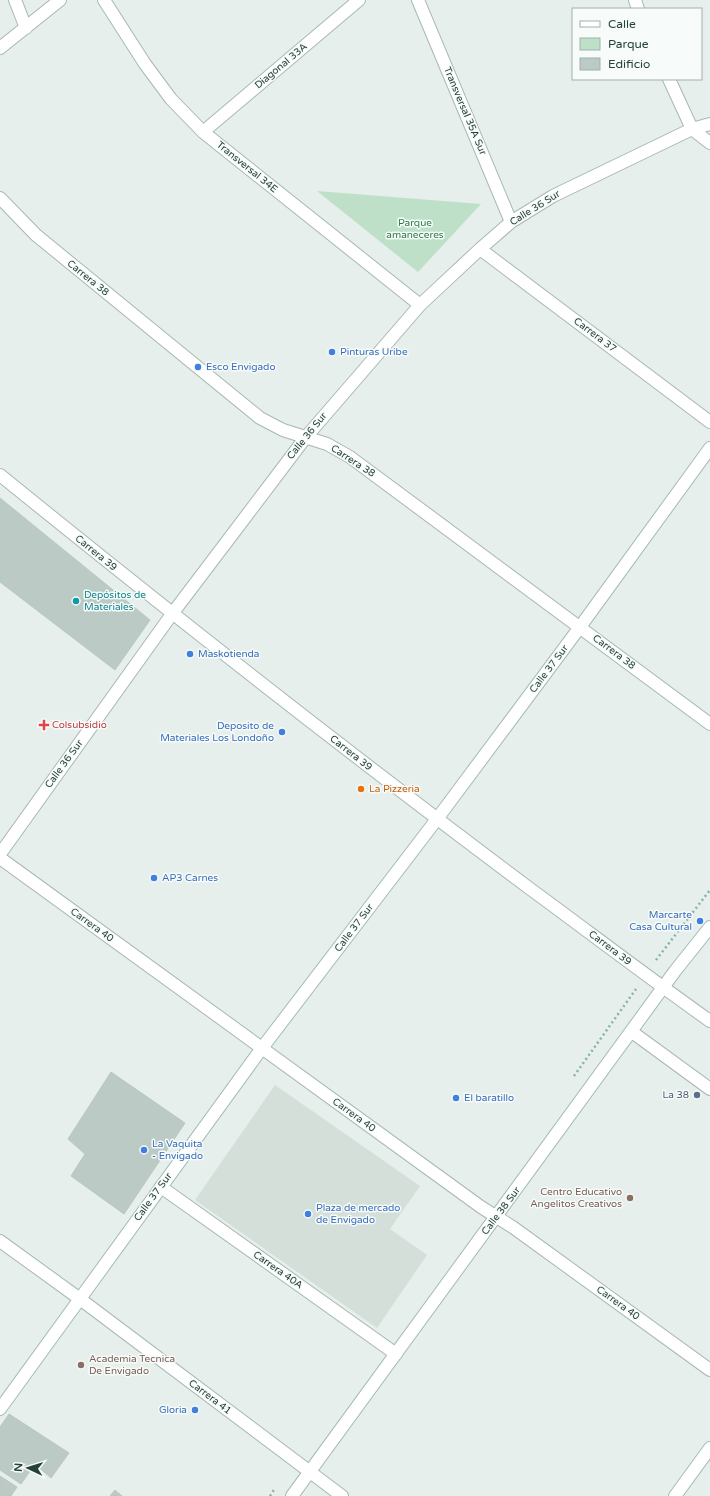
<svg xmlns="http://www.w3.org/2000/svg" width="710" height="1496" font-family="'Varela Round',sans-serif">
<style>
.built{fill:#d4dfda}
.green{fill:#bfe0c8}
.building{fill:#bbcac4;stroke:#b8c9c2}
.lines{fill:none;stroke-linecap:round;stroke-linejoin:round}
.lane-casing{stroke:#a8b8b2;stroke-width:14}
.street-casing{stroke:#a8b8b2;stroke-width:14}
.secondary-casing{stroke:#a4bbb3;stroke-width:14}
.path{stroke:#86b3a5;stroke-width:2.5;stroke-dasharray:2 3;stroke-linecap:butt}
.lane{stroke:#fff;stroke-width:12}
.street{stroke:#fff;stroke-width:12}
.secondary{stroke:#fff;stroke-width:12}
.shop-dot{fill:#3f7fe0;stroke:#f7fbf9;stroke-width:1.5}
.culture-dot{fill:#0f9aa8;stroke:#f7fbf9;stroke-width:1.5}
.health-dot{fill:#e0444e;stroke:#f7fbf9;stroke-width:1.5}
.food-dot{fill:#e8710a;stroke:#f7fbf9;stroke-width:1.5}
.service-dot{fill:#5c6f8a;stroke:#f7fbf9;stroke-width:1.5}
.education-dot{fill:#8d6e63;stroke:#f7fbf9;stroke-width:1.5}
.labels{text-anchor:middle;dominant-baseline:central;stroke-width:3;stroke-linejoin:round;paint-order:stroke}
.street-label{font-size:10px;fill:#24423a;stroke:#f7fbf9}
.park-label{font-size:10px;fill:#2d7a4b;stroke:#f7fbf9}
.shop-label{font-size:10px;fill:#366cbe;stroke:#f7fbf9;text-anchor:start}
.culture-label{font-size:10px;fill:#0d838f;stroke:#f7fbf9;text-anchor:start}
.health-label{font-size:10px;fill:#be3a42;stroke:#f7fbf9;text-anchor:start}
.food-label{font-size:10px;fill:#c56008;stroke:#f7fbf9;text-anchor:start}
.service-label{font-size:10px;fill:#4e5e75;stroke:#f7fbf9;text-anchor:end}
.education-label{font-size:10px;fill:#785e54;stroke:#f7fbf9;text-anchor:end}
</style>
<rect width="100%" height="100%" fill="#e6efeb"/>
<!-- built -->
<path class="built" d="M275 1085 420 1186 390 1229 427 1255 377 1328 195 1200Z"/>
<!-- green -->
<path class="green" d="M317 191 481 204 418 272Z"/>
<!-- building -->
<path class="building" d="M0 498 150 620 115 670 0 582Z
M111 1072 185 1123 124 1214 71 1176 85 1154 68 1139Z
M9 1414 69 1453 51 1478 35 1464 21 1484 0 1470V1427Z
M0 1476 17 1487 11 1496H0Z
M115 1490 122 1496H110Z"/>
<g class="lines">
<defs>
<path id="lane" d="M632 1032 710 1089"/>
<path id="street" d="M15 0 26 28
M104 0 145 64 171 99 203 132 420 305
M418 0 511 222
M635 0 638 9
M0 48 60 0
M669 79 692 129 710 143
M203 132 359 0
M0 198 36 235 260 418 283 430 327 444 350 457 710 724
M480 249 710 422
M0 475C174 616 350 754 529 888 589 932 649 978 710 1021
M0 854 172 614 306 437 420 305 480 249 511 222 553 196 692 129 710 124
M0 858 481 1207 514 1228 710 1370
M161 1187 396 1354
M0 1241 80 1299 342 1496"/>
<path id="secondary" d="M0 1409 262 1048 437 819 580 627 710 448
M292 1496 675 971 710 927
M675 1496 710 1448"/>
</defs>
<!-- lane casing -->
<use href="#lane" class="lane-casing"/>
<!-- street casing -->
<use href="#street" class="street-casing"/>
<!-- secondary casing -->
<use href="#secondary" class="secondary-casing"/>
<!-- path -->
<path class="path" d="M656 960 710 890
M574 1076 636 989
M270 1496 275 1488"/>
<!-- lane -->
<use href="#lane" class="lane"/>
<!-- street -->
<use href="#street" class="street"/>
<!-- secondary -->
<use href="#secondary" class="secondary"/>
</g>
<!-- markers -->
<g class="shop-dot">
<circle cx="332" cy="352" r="4"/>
<circle cx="198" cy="367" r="4"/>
<circle cx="190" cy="654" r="4"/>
<circle cx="282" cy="732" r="4"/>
<circle cx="154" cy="878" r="4"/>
<circle cx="700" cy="921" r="4"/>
<circle cx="456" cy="1098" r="4"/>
<circle cx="144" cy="1150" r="4"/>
<circle cx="308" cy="1214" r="4"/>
<circle cx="195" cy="1410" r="4"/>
</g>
<circle class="culture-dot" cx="76" cy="601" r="4"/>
<path class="health-dot" d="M42 719h4v4h4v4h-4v4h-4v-4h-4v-4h4z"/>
<circle class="food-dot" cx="361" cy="789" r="4"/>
<circle class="service-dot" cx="697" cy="1095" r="4"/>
<g class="education-dot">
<circle cx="630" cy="1198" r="4"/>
<circle cx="81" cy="1365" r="4"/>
</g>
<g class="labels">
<!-- street labels -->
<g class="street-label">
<text transform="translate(281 66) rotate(-40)">Diagonal 33A</text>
<text transform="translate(465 111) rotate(67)">Transversal 35A Sur</text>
<text transform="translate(247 167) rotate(39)">Transversal 34E</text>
<text transform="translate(535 208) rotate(-32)">Calle 36 Sur</text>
<text transform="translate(88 278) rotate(39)">Carrera 38</text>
<text transform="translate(595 335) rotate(37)">Carrera 37</text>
<text transform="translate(307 436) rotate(-51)">Calle 36 Sur</text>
<text transform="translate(353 461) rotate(33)">Carrera 38</text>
<text transform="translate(96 553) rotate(39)">Carrera 39</text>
<text transform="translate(614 652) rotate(37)">Carrera 38</text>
<text transform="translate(549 669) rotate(-53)">Calle 37 Sur</text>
<text transform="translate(351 753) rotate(38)">Carrera 39</text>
<text transform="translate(64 764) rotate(-54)">Calle 36 Sur</text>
<text transform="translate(92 925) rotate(36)">Carrera 40</text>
<text transform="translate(354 928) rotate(-53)">Calle 37 Sur</text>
<text transform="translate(610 948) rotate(37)">Carrera 39</text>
<text transform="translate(354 1115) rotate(36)">Carrera 40</text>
<text transform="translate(153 1197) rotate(-54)">Calle 37 Sur</text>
<text transform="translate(501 1211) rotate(-53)">Calle 38 Sur</text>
<text transform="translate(278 1270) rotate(35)">Carrera 40A</text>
<text transform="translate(618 1303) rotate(36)">Carrera 40</text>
<text transform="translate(210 1397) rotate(37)">Carrera 41</text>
</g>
<!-- park labels -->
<g class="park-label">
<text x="415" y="223">Parque<tspan x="415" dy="12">amaneceres</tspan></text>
</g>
<!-- shop labels -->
<g class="shop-label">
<text x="340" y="352">Pinturas Uribe</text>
<text x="206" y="367">Esco Envigado</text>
<text x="198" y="654">Maskotienda</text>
<text x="274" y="726" text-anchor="end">Deposito de<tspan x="274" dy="12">Materiales Los Londoño</tspan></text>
<text x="162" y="878">AP3 Carnes</text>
<text x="692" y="915" text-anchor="end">Marcarte<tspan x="692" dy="12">Casa Cultural</tspan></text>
<text x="464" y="1098">El baratillo</text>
<text x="152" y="1144">La Vaquita<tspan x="152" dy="12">- Envigado</tspan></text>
<text x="316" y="1208">Plaza de mercado<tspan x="316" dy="12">de Envigado</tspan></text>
<text x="187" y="1410" text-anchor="end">Gloria</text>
</g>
<!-- culture labels -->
<g class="culture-label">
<text x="84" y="595">Depósitos de<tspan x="84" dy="12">Materiales</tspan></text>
</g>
<!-- health labels -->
<g class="health-label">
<text x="52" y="725">Colsubsidio</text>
</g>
<!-- food labels -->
<g class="food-label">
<text x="369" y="789">La Pizzeria</text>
</g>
<!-- service labels -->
<g class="service-label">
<text x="689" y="1095">La 38</text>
</g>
<!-- education labels -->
<g class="education-label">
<text x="622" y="1192">Centro Educativo<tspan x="622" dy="12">Angelitos Creativos</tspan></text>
<text x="89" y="1359" text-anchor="start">Academia Tecnica<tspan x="89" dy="12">De Envigado</tspan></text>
</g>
</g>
<!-- legend -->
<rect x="572" y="8" width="130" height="72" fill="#f7fbf9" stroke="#a3b1ad"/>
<rect x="580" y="21" width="20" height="6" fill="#ffffff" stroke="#a3b1ad"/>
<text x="608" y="28" font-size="12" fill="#24423a">Calle</text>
<rect x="580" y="38" width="20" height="12" fill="#bfe0c8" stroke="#a3b1ad"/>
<text x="608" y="48" font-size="12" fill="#24423a">Parque</text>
<rect x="580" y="58" width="20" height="12" fill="#bbcac4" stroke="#a3b1ad"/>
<text x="608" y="68" font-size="12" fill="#24423a">Edificio</text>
<!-- north arrow -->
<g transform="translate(28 1468) rotate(274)" stroke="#f7fbf9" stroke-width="3" paint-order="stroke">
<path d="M0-3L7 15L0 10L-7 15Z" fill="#24423a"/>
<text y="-6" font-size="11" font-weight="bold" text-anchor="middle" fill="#24423a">N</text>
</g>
</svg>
